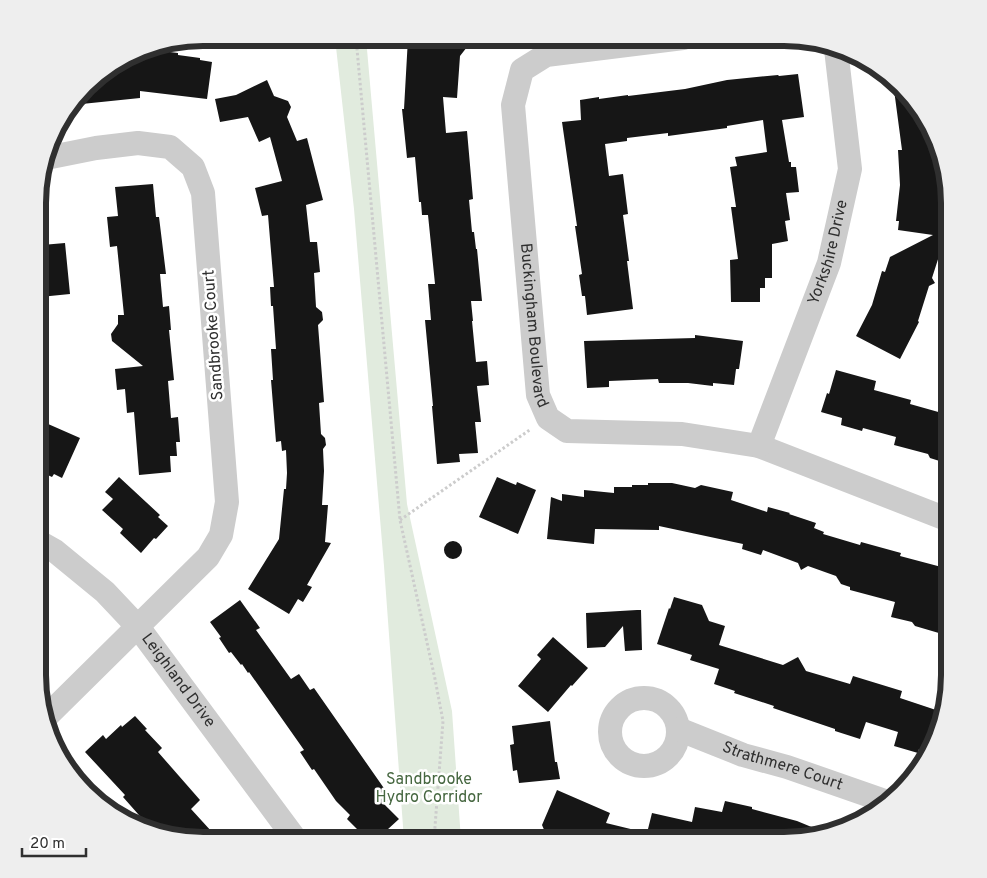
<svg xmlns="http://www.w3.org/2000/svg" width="987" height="878" font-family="Overpass,sans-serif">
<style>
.green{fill:#e1ebde}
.building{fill:#161616}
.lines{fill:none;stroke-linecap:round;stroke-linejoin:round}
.path{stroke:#ccc;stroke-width:3;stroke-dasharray:2.5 2.5;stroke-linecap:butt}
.minor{stroke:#ccc;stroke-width:24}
.labels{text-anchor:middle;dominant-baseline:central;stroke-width:5;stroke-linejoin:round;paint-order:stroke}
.street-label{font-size:16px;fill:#2f2f2f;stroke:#fff}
.park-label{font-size:16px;fill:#466740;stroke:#fff}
.rim{fill:none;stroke:#2f2f2f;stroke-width:6}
</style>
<rect width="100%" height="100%" fill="#fff"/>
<!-- green -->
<path class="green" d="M335 38H366L407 504 452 711 461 840H404L384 566 354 209Z"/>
<!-- building -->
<path class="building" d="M408 38H474L460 56 457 98 443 97 446 133 467 131 473 199 469 200 472 232H474L476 249H477L482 301H471L473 321H472L476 362 487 361 489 385 477 386 481 422H475L478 453 459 454 460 462 437 464 432 406H433L425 320H431L428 284H435L428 215H422L421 202H419L415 157 407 158 402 109H404Z
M145 49 178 53V55L200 58V60L212 62 207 99 140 91V98L72 105 94 78Z
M798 74 804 117 782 120 789 162H791V167H796L799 192 786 193 790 220 785 221 788 241 772 244V278H765V288H760V302H731L730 260 738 259 731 207H736L730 167 737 166 735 157 767 152 763 120 727 126V128L668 136V133L627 138V141L605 144 609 176 623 174 628 214 623 215 629 261H627L633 309 587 315 585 296H582L579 275 582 274 575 226H577L562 122 581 120 580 100 599 97V99L628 95V96L685 89 727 80 778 75 779 76Z
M267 80 274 96 288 101 291 107 287 117 297 141 307 138 323 200 306 205 310 242H317L320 272 314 273 316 307 322 312 323 320 318 325 324 402 319 403 321 434 325 438 326 445 323 449 324 471 322 505H328L325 542 331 543 307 585 312 587 303 602 298 599 289 614 248 589 279 539 284 489H286L287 473 286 450 282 451 281 441 276 442 271 380H273L271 349H276L273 306H271L270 287H274L268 215 262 216 255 188 282 181 270 137 259 142 248 117 220 122 215 99 236 95Z
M893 82 908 94 937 140 947 182 943 224 949 229V237L941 236 940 253 932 278 935 283 929 286 918 321 919 322 900 359 856 336 872 305 882 271 885 272 890 257 933 235 898 230 899 221H896L900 185 898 150H902Z
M153 184 156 217H159L166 274H160L163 307 169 306 171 330H169L174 380 168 381 171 418 178 417 180 442H176L177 456H170L171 472 139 475 134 412 127 413 125 389 117 390 115 369 143 366 112 341 111 334 118 324V315H124L117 246 110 247 107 217 118 216 115 187Z
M65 243 70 294 40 297V254H43L42 245Z
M695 335 743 341 739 369H736L734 385 713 383V386L688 383H659L658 379 609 381V387L587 388 584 341 695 338Z
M836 370 876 381 874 390 911 400 910 404 949 415V464L930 458 928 454 894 445 896 437 863 428 862 431 841 425 842 418 821 412 827 393 829 394Z
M39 420 80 438 62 478 54 474 52 477 39 471Z
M119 477 160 515 158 517 168 526 156 539 154 538 141 553 120 533 123 529 102 510 113 499 105 492Z
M497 477 516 485 517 482 536 490 518 534 479 517Z
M648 483H672L695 488 701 485 733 492 731 500 767 512 768 507 790 513 789 514 816 523 814 528 824 532 823 534 860 545 861 542 901 553 900 556 949 569V636L915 626 912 622 891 617 895 602 850 590V587L841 584 836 576 808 566 801 570 798 563 763 550 761 555 742 549 743 544 659 526V530L595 529 594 544 547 539 551 497 562 501V494L584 497V490L614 493V487H632V485H648Z
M444 550a9 9 0 1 1 18 0a9 9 0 1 1-18 0Z
M674 597 702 605 709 621 725 626 719 645 783 665 798 657 806 671 850 684 853 676 902 691 900 698 942 712 937 738 927 752 919 749 918 753 894 746 898 732 866 722 860 739 835 731V729L773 708 774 706 734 693 735 691 714 684 719 669 690 660 692 655 657 644 669 608 670 609Z
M240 600 260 628 256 630 291 679 299 674 310 690 314 688 388 794 387 795 391 798 384 804 399 819 387 830 397 840H354L360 832 347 819 350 815 336 801 314 769 312 770 300 752 304 750 249 672 248 673 242 664 241 665 231 652 229 653 219 638 221 637 210 622Z
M637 610H641L642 650 625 651 623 626 605 647 587 648 586 613Z
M553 637 588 668 572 686 571 685 548 712 518 686 541 659 537 655Z
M135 716 147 729 145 730 162 748 158 752 200 800 191 809 212 832 205 840 153 831 123 797 125 795 85 752 103 735 106 739 121 725 122 727Z
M550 721 555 762H557L560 779 519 783 517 770 513 771 510 745 514 744 512 726Z
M557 790 610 813 606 823 647 833 652 813 692 822 695 807 722 812 725 801 752 807V809L797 821 826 833 794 840H569L555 834 552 835 545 832 542 825Z"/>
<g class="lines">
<!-- path -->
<path class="path" d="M356 38 400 520 435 679 443 721 434 840
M400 520 531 429"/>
<!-- minor -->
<g class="minor">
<path id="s1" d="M683 38 546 55 522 70 513 105 538 395 548 418 567 431 682 434 759 446 949 520"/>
<path id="s2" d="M759 446 829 263 850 169 836 49"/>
<path id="s3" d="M39 542 55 551 105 592 138 627 296 840"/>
<circle cx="644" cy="732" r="34"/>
<path d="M45 718 208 557 221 535 227 502 203 193 193 167 170 147 138 143 96 148 46 158"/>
<path id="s4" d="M678 729 743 755 787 767 882 800 886 803"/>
</g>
</g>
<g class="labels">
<!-- street labels -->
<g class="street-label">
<text stroke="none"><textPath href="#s2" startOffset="206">Yorkshire Drive</textPath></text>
<text stroke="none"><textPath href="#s1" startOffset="424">Buckingham Boulevard</textPath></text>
<text transform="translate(214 335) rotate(-94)">Sandbrooke Court</text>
<text stroke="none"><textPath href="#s3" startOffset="198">Leighland Drive</textPath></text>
<text stroke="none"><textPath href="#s4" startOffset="111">Strathmere Court</textPath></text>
</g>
<!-- park labels -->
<g class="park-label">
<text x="429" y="780">Sandbrooke<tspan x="429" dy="18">Hydro Corridor</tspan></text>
</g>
</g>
<!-- crop -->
<path d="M0 0H987V878H0ZM203 46H784A157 157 0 0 1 941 203V675A157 157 0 0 1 784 832H203A157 157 0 0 1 46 675V203A157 157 0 0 1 203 46Z" fill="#eee" fill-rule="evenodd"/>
<path class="rim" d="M203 46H784A157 157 0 0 1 941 203V675A157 157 0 0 1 784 832H203A157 157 0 0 1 46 675V203A157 157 0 0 1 203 46Z"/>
<!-- scale -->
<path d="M22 848v8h64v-8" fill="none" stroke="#2f2f2f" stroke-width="2.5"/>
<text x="30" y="848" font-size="15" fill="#2f2f2f" stroke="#ffffff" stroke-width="4" paint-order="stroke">20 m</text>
</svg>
